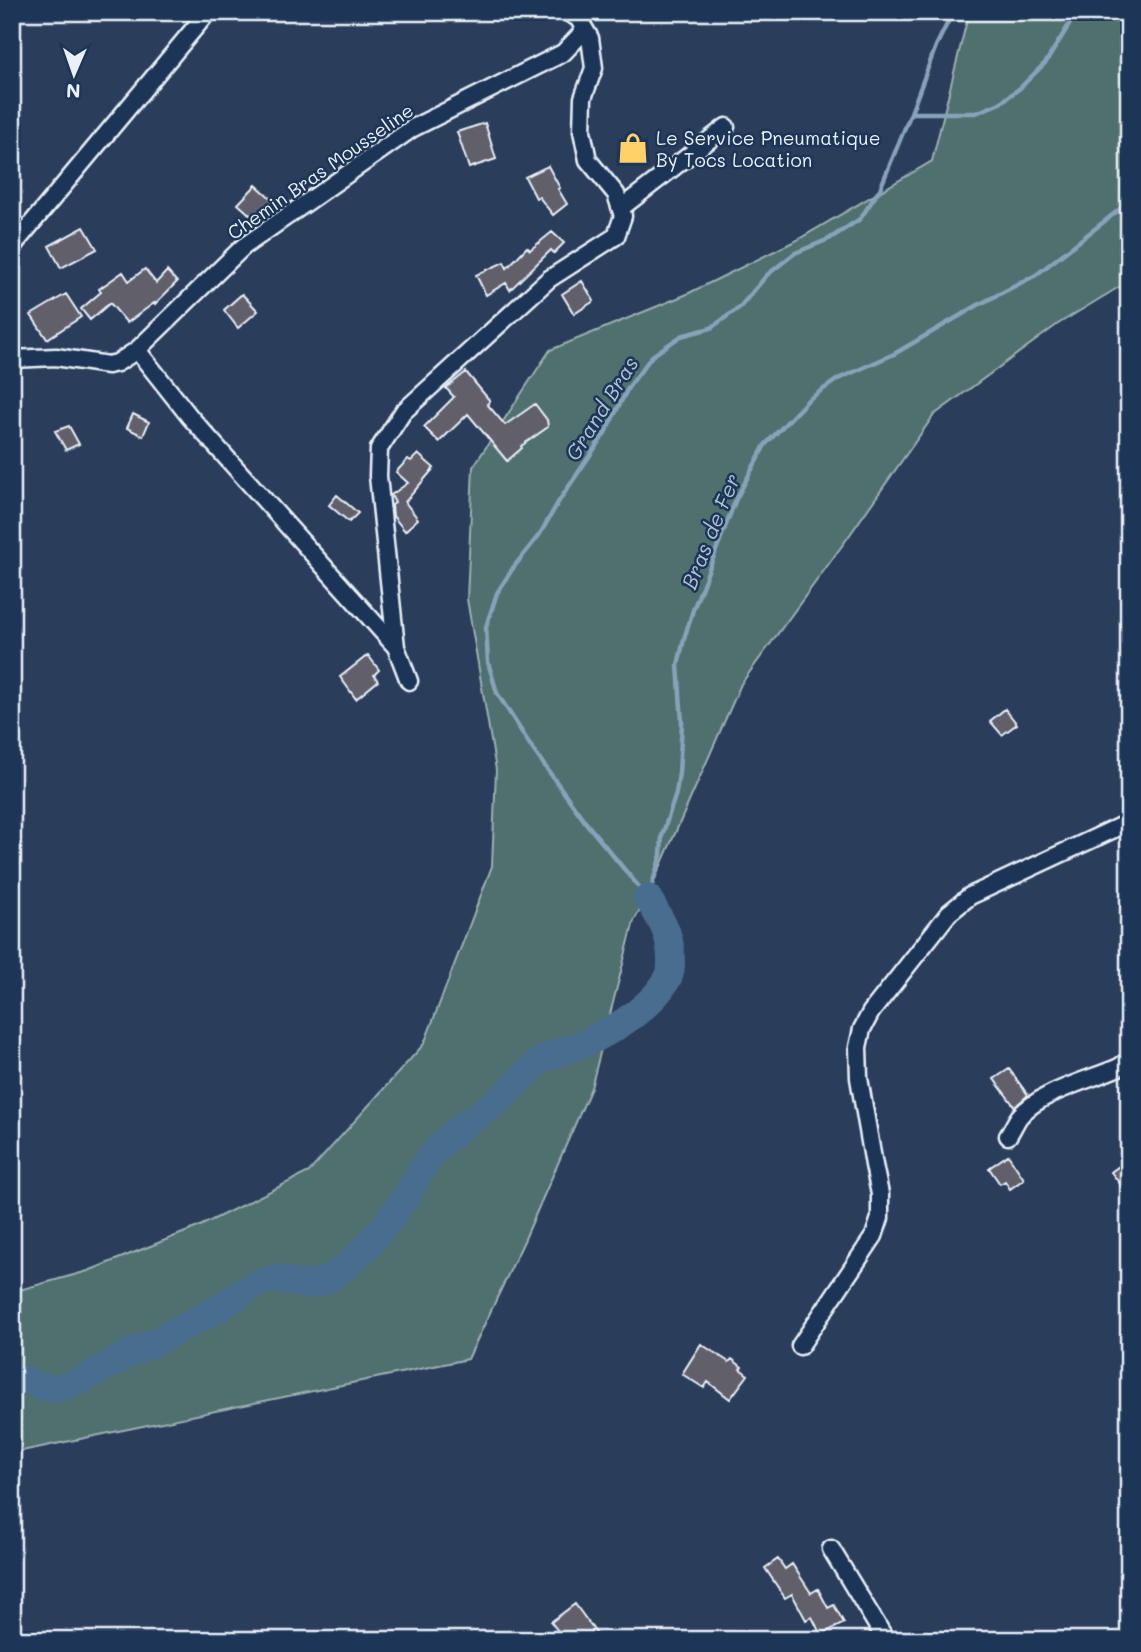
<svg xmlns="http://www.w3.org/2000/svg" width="1141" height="1652" font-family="Mali,sans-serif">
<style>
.green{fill:#506f6e;stroke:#9cb0b3;stroke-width:2}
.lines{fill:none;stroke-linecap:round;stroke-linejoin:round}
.stream{stroke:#88a2b9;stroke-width:4.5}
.river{stroke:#486d8f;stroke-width:28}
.building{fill:#605e6b;stroke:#e8f1f8;stroke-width:2}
.minor-casing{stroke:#e8f1f8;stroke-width:21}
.minor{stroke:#1d3557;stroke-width:16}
.labels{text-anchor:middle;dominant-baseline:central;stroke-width:5;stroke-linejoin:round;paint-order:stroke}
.poi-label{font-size:19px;fill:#e8f1f8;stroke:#1d3557;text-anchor:start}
.street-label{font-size:19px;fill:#e8f1f8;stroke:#1d3557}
.water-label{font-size:21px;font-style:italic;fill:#b0c3d3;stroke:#1d3557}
</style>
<rect width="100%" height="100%" fill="#2a3d5b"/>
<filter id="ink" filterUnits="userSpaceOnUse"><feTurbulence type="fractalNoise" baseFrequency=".0143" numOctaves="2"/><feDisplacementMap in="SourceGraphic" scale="14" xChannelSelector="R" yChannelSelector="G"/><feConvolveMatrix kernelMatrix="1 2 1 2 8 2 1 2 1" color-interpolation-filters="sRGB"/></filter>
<g filter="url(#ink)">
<!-- green -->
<path class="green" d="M969 12H1129V281L1058 324 934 415 844 543 741 684 647 897 634 921 591 1088 524 1241 468 1359 12 1453V1292L88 1271 198 1227 309 1172 424 1044 492 866 496 770 467 599 473 467 550 350 685 295 797 240 932 161Z"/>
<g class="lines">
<!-- stream -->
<path class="stream" d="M911 113 936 46 953 12
M648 898 586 823 534 751 497 693 488 662 486 627 497 593 513 568 540 534 559 501 605 433 628 388 652 356 681 336 711 328 740 307 767 275 795 253 829 239 860 219 880 189 911 113H976L1000 103 1020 88 1046 62 1077 12
M648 898 661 855 662 836 676 793 679 773 682 723 678 665 684 639 693 610 736 499 765 445 808 400 838 379 894 354 980 304 1036 275 1129 202"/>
<!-- river -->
<path class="river" d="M12 1375C26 1380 43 1390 58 1388 76 1387 112 1362 129 1354 159 1339 190 1325 219 1308 232 1301 253 1284 264 1281 283 1275 284 1282 300 1284 315 1286 327 1281 339 1272 360 1256 388 1224 403 1201 412 1187 420 1170 431 1156 450 1132 477 1118 500 1099 514 1087 525 1073 539 1062 552 1052 568 1050 583 1044 613 1031 654 1006 669 976 671 972 671 966 671 961 671 932 661 922 648 898"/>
</g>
<!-- building -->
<path class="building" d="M485 123 496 159 469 168 457 132Z
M548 166 560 188 558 189 567 204 553 215 539 197 536 198 525 177Z
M256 185 274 201 256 220 238 204Z
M84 227 97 249 61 268 49 246Z
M552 232 564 243 554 253 551 250 510 290 506 283 486 295 476 275 504 262 507 268 527 247 530 250Z
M145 269 156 283 167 271 177 282 155 304 154 303 127 323 110 303 90 320 81 309 101 292 99 289 123 272 129 281Z
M582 281 594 301 574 314 562 294Z
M66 294 81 317 47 339 31 315Z
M242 294 258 311 238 328 224 310Z
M466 372 490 401 487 404 505 425 535 404 547 420 548 427 521 446 522 448 507 461 468 414 439 442 424 427 454 397 446 388Z
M133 414 149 422 143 436 127 428Z
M69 426 79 444 66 450 55 431Z
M418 454 434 468 405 502 418 519 405 531 393 516 392 505 395 503 391 495 408 483 396 472 408 459 411 461Z
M337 495 358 513 349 522 329 505Z
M368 655 379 670 374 675 378 681 356 699 340 677Z
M1005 709 1017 724 1002 735 990 721Z
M1009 1069 1028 1095 1015 1107 994 1079Z
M1008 1155 1024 1179 1010 1189 1005 1181 1000 1184 989 1168Z
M1129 1159V1195L1111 1172Z
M701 1344 729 1362 732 1359 742 1367 740 1369 748 1375 730 1399 708 1382 704 1388 682 1374Z
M778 1559 785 1569 792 1564 811 1593 818 1589 828 1608 834 1605 844 1623 821 1635 812 1617 806 1620 792 1594 785 1598 765 1568Z
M575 1604 601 1640H565L551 1622Z"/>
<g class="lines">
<defs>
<path id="minor" d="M621 208 726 127
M12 247 208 12
M137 350 190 417 396 647 409 681
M12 359 56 357 108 365 117 363 137 350 243 247 413 128 563 53 585 30
M396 647 378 476 379 449 403 412 549 279 616 236 623 216 616 194 588 160 582 131 583 98 594 68 590 38 578 18 567 12
M1008 1136C1012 1130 1015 1123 1019 1117 1039 1092 1090 1080 1119 1067L1129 1060
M800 1346 874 1236 880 1218V1194L874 1165 859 1078 858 1047 862 1029 871 1012 949 913 970 896 1129 822
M831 1549 886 1640"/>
</defs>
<!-- minor casing -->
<use href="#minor" class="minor-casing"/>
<!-- minor -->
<use href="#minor" class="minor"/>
</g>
</g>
<!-- icons -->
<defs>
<symbol id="shop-bare" viewBox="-9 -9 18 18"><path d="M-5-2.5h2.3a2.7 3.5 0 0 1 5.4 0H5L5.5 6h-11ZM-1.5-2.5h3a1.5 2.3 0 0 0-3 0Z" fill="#ffd166" stroke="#1d3557" stroke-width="2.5" paint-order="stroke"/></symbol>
</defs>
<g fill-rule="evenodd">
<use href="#shop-bare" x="611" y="126" width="44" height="44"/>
</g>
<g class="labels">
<!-- poi labels -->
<g class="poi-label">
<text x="656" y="137">Le Service Pneumatique<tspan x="656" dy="22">By Tocs Location</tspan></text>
</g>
<!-- street labels -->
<g class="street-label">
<text transform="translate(320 171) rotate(-35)">Chemin Bras Mousseline</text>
</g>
<!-- water labels -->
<g class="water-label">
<text transform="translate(601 408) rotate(-58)">Grand Bras</text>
<text transform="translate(710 531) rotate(-68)">Bras de Fer</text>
</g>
</g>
<!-- margin -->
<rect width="1141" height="1652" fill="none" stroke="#1d3557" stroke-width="42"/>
<rect x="21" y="21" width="1099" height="1610" fill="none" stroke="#e8f1f8" stroke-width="2.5" filter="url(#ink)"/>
<!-- north arrow -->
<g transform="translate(74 74) rotate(182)" stroke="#1d3557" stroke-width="5" paint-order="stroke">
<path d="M0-5L12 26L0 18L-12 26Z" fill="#e8f1f8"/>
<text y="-10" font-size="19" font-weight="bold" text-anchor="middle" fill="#e8f1f8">N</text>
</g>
</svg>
